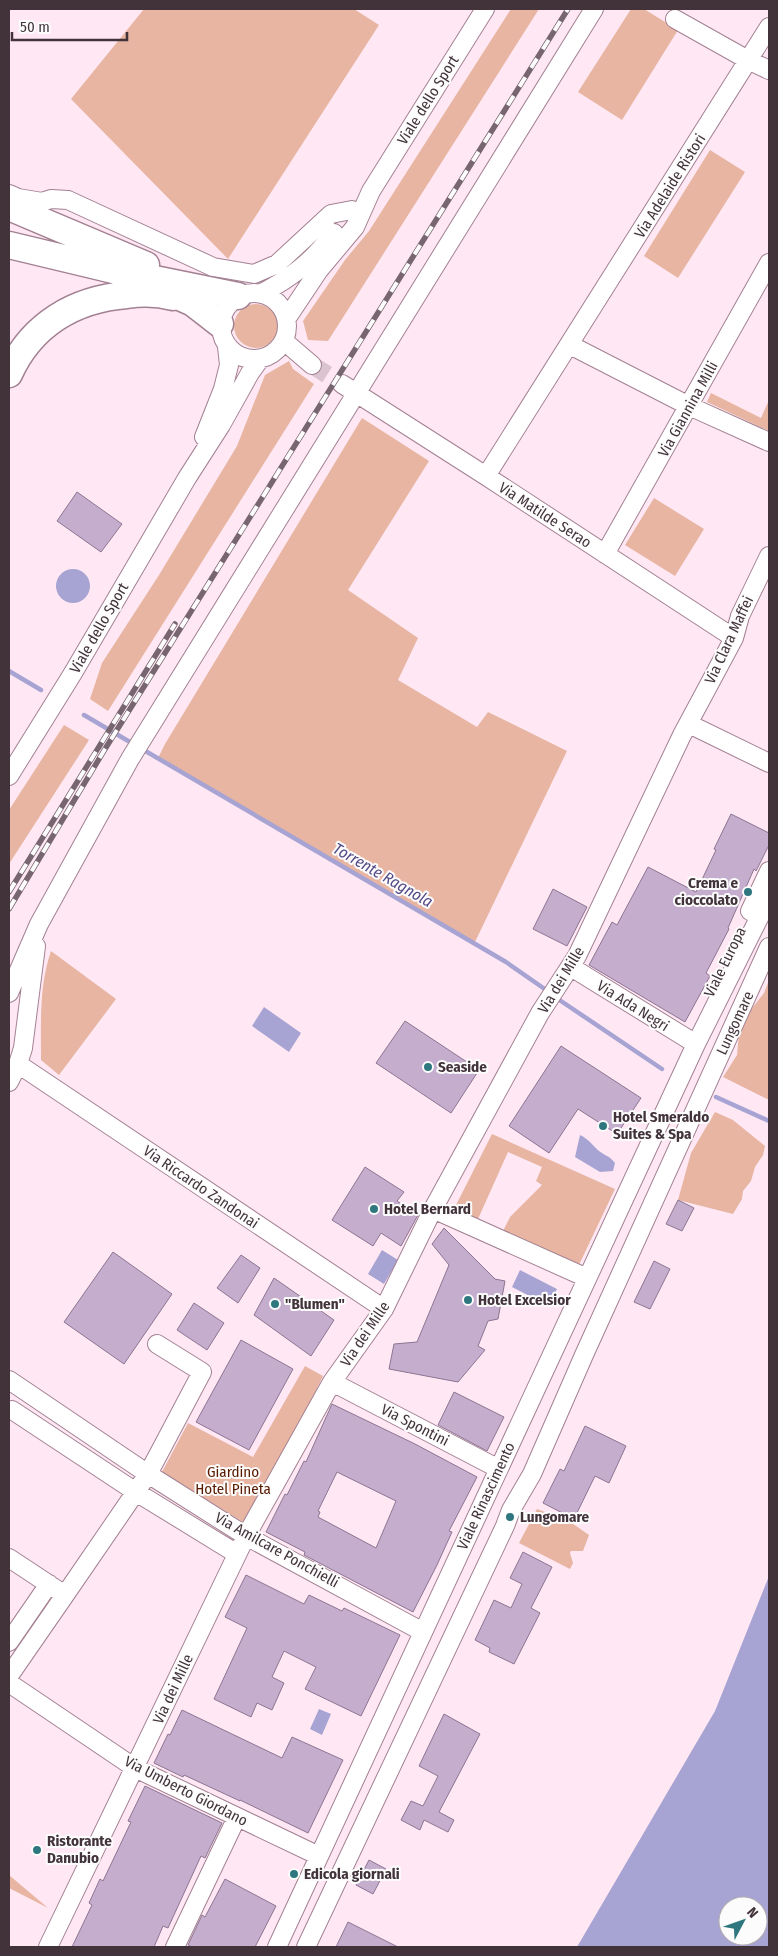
<svg xmlns="http://www.w3.org/2000/svg" width="778" height="1956" font-family="'Fira Sans Condensed',sans-serif">
<style>
.green{fill:#e7b5a2}
.water{fill:#a7a3d2;fill-rule:evenodd}
.lines{fill:none;stroke-linecap:round;stroke-linejoin:round}
.stream{stroke:#a7a3d2;stroke-width:4.5}
.building{fill:#c5aecd;stroke:#8b7592;fill-rule:evenodd}
.minor-tunnel{stroke:#d9c4cf;stroke-width:18;stroke-dasharray:18 9;stroke-linecap:butt}
.minor-casing{stroke:#a38092;stroke-width:20}
.highway-casing{stroke:#a38092;stroke-width:29}
.minor{stroke:#fff;stroke-width:18}
.highway{stroke:#fff;stroke-width:26}
.rail-casing{stroke:#77666f;stroke-width:5.5}
.rail{stroke:#fcfcfc;stroke-width:4;stroke-dasharray:11;stroke-linecap:butt}
.poi-dot{fill:#2e777e;stroke:#fcfcfc;stroke-width:2}
.labels{text-anchor:middle;dominant-baseline:central;stroke-width:4;stroke-linejoin:round;paint-order:stroke}
.street-label{font-size:15px;fill:#42333b;stroke:#fcfcfc}
.poi-label{font-size:15px;font-weight:bold;fill:#42333b;stroke:#fcfcfc;text-anchor:start}
.park-label{font-size:15px;fill:#581b00;stroke:#fcfcfc}
.water-label{font-size:16px;font-style:italic;fill:#534a87;stroke:#fcfcfc}
</style>
<rect width="100%" height="100%" fill="#ffe8f4"/>
<!-- green -->
<path class="green" d="M144 9H354L379 25 228 259 71 99Z
M511 9H539L328 341 308 340 303 321 345 260 369 231Z
M631 9H644L678 30 622 120 578 92Z
M710 150 745 172 678 278 644 256Z
M234 326a22 22 0 1 1 44 0a22 22 0 1 1-44 0Z
M289 361 293 369 314 384 108 711 90 699 102 663 159 575 237 446 265 375Z
M711 393 761 418 769 400V431L707 402Z
M362 418 429 461 348 590 418 638 398 680 477 727 488 712 567 751 474 944 158 758 165 744Z
M654 498 704 529 675 576 625 545Z
M64 725 89 740 9 864V810Z
M51 951 116 999 59 1075 41 1060C41 1023 39 986 51 951Z
M769 980V1100L723 1077 737 1055 739 1034 748 1013 764 993Z
M715 1112 733 1120 765 1146 763 1155 755 1167 751 1181 743 1191 742 1199 733 1214 678 1200 691 1153Z
M492 1134 615 1189 578 1267 503 1231 510 1217 542 1185 536 1181 542 1167 508 1152 478 1219 454 1209Z
M305 1366 323 1376 275 1473 246 1524 162 1472 188 1423 253 1457Z
M537 1509 569 1521 589 1535 583 1551H571L570 1553 573 1563 570 1569 519 1543Z
M9 1875 48 1908 9 1888Z"/>
<!-- water -->
<path class="water" d="M56 586a17 17 0 1 1 34 0a17 17 0 1 1-34 0Z
M264 1007 301 1033 289 1052 252 1026Z
M580 1135C590 1140 591 1144 599 1151 605 1156 609 1155 615 1163L613 1171 600 1172 575 1157Z
M382 1250 398 1260 384 1284 368 1274Z
M520 1270 557 1289 549 1306 512 1287Z
M769 1576V1947H577L715 1711ZM728 1906H758V1936H728Z
M319 1709 331 1714 322 1735 310 1729Z"/>
<g class="lines">
<!-- stream -->
<path class="stream" d="M9 671 41 690
M84 715 135 745
M142 749 506 962 549 992
M555 997 662 1069
M716 1097 769 1121"/>
</g>
<!-- building -->
<path class="building" d="M77 492 122 524 101 552 57 521Z
M731 814 769 833V845L756 871 754 869 728 928 729 929 706 973 710 976 685 1022 589 965 612 922 617 925 648 867 696 892 716 850 714 849Z
M553 889 587 907 567 946 533 929Z
M405 1021 479 1070 451 1113 376 1063Z
M561 1046 641 1098 617 1134 578 1109 549 1153 509 1126Z
M365 1167 404 1192 397 1201 418 1215 401 1246 381 1233 373 1246 332 1220Z
M678 1200 694 1208 682 1231 666 1224Z
M444 1228 495 1279 505 1281 498 1319 488 1321 478 1346 485 1350 458 1382 389 1369 394 1344 417 1342 449 1265 432 1244Z
M113 1252 172 1294 124 1364 64 1322Z
M241 1255 260 1268 238 1303 217 1288Z
M654 1261 670 1269 650 1309 634 1302Z
M274 1278 334 1320 311 1356 254 1315Z
M194 1303 224 1323 207 1350 177 1330Z
M241 1340 293 1369 249 1450 196 1422Z
M454 1392 504 1417 487 1451 438 1425Z
M332 1404 415 1444 477 1477 449 1531 452 1532 437 1565 413 1612 304 1555 305 1552 266 1532 285 1494 287 1495 304 1461 306 1462ZM337 1472 396 1501 376 1548 318 1517 320 1512 318 1511Z
M585 1426 626 1446 609 1483 595 1476 574 1519 543 1503 560 1469 564 1471Z
M523 1552 552 1567 531 1608 540 1613 514 1664 489 1652 490 1648 475 1640 494 1600 511 1608 522 1584 510 1578Z
M246 1575 304 1604 309 1595 342 1611 344 1608 400 1635 361 1716 305 1689 316 1667 284 1651 272 1677 284 1683 272 1710 257 1703 251 1717 214 1699 247 1628 225 1617Z
M182 1710 282 1758 292 1737 343 1760 308 1833 240 1800V1801L184 1775 183 1777 154 1763 168 1734 170 1735Z
M444 1714 480 1734 439 1812 454 1820 448 1832 424 1820 420 1830 401 1820 411 1801 423 1806 438 1776 419 1766Z
M145 1786 222 1823 205 1858 201 1856 168 1928 163 1926 154 1947H72L92 1905 89 1903 100 1879 103 1881 131 1822 128 1821Z
M369 1860 386 1869 373 1894 356 1885Z
M225 1879 276 1906 255 1947H192L188 1945 202 1915 205 1917Z
M348 1922 398 1947H336Z"/>
<g class="lines">
<!-- minor-tunnel -->
<path class="minor-tunnel" d="M312 365 342 384"/>
<defs>
<path id="minor" d="M675 19 748 60 769 70
M9 194 18 198 42 202 51 199 68 200 213 267 254 274 277 264 331 214 352 210
M221 326a33 33 0 1 1 66 0a33 33 0 1 1-66 0Z
M262 293C293 277 312 261 334 233
M287 318 319 270 355 227 371 191 485 9
M284 341 312 365
M570 345 689 406 769 442
M342 384 486 476 734 638
M204 437 223 389 229 365 227 347
M486 476 769 27
M605 554 769 263
M689 724 769 763
M9 776 73 673 187 478 221 425 250 373 260 359
M750 911 769 871
M571 967 696 1044
M9 993 39 924 130 759 594 9
M18 1064 384 1309
M9 1082 18 1064 23 1048 36 946
M433 1209 587 1278
M9 1380 148 1474 246 1536 423 1632
M332 1382 499 1469
M12 1410 136 1492 237 1554
M9 1558 65 1595 148 1474 202 1372 157 1344
M9 1642 49 1584
M9 1676 65 1595
M9 1683 135 1768 319 1856
M48 1947 246 1536 332 1382 384 1309 433 1209 540 1013 577 956 682 735 734 638 740 616 769 556
M175 1947 237 1817
M277 1947 696 1044 769 898
M306 1947 505 1526 511 1510 532 1474 584 1355 769 947"/>
<path id="highway" d="M9 207 146 265
M9 245 130 274 238 296
M164 290 193 303 220 324
M9 374C31 325 74 299 127 295 141 293 158 293 173 297"/>
</defs>
<!-- minor casing -->
<use href="#minor" class="minor-casing"/>
<!-- highway casing -->
<use href="#highway" class="highway-casing"/>
<!-- minor -->
<use href="#minor" class="minor"/>
<!-- highway -->
<use href="#highway" class="highway"/>
<defs>
<path id="rail" d="M9 892 175 624
M9 909 105 749 568 9"/>
</defs>
<!-- rail casing -->
<use href="#rail" class="rail-casing"/>
<!-- rail -->
<use href="#rail" class="rail"/>
</g>
<!-- markers -->
<g class="poi-dot">
<circle cx="748" cy="892" r="5"/>
<circle cx="428" cy="1067" r="5"/>
<circle cx="603" cy="1126" r="5"/>
<circle cx="374" cy="1209" r="5"/>
<circle cx="468" cy="1300" r="5"/>
<circle cx="275" cy="1304" r="5"/>
<circle cx="510" cy="1517" r="5"/>
<circle cx="37" cy="1850" r="5"/>
<circle cx="294" cy="1874" r="5"/>
</g>
<g class="labels">
<!-- street labels -->
<g class="street-label">
<text transform="translate(428 100) rotate(-58)">Viale dello Sport</text>
<text transform="translate(670 186) rotate(-58)">Via Adelaide Ristori</text>
<text transform="translate(688 409) rotate(-61)">Via Giannina Milli</text>
<text transform="translate(545 515) rotate(33)">Via Matilde Serao</text>
<text transform="translate(99 628) rotate(-60)">Viale dello Sport</text>
<text transform="translate(729 640) rotate(-65)">Via Clara Maffei</text>
<text transform="translate(725 962) rotate(-64)">Viale Europa</text>
<text transform="translate(561 980) rotate(-59)">Via dei Mille</text>
<text transform="translate(633 1006) rotate(32)">Via Ada Negri</text>
<text transform="translate(735 1023) rotate(-65)">Lungomare</text>
<text transform="translate(201 1187) rotate(34)">Via Riccardo Zandonai</text>
<text transform="translate(365 1334) rotate(-56)">Via dei Mille</text>
<text transform="translate(415 1425) rotate(27)">Via Spontini</text>
<text transform="translate(486 1496) rotate(-65)">Viale Rinascimento</text>
<text transform="translate(277 1550) rotate(29)">Via Amilcare Ponchielli</text>
<text transform="translate(173 1689) rotate(-65)">Via dei Mille</text>
<text transform="translate(186 1791) rotate(27)">Via Umberto Giordano</text>
</g>
<!-- poi labels -->
<g class="poi-label">
<text x="738" y="883" text-anchor="end">Crema e<tspan x="738" dy="17">cioccolato</tspan></text>
<text x="438" y="1067">Seaside</text>
<text x="613" y="1117">Hotel Smeraldo<tspan x="613" dy="17">Suites &amp; Spa</tspan></text>
<text x="384" y="1209">Hotel Bernard</text>
<text x="478" y="1300">Hotel Excelsior</text>
<text x="285" y="1304">"Blumen"</text>
<text x="520" y="1517">Lungomare</text>
<text x="47" y="1841">Ristorante<tspan x="47" dy="17">Danubio</tspan></text>
<text x="304" y="1874">Edicola giornali</text>
</g>
<!-- park labels -->
<g class="park-label">
<text x="233" y="1472">Giardino<tspan x="233" dy="17">Hotel Pineta</tspan></text>
</g>
<!-- water labels -->
<g class="water-label">
<text transform="translate(383 875) rotate(30)">Torrente Ragnola</text>
</g>
</g>
<!-- border -->
<rect width="778" height="1956" fill="none" stroke="#42333b" stroke-width="20"/>
<!-- north arrow -->
<g transform="translate(743 1921) rotate(49)"><circle r="24" fill="#fcfcfc" stroke="#b2acaf"/>
<path d="M0-4L9 19L0 12L-9 19Z" fill="#2e777e"/>
<text y="-8" font-size="14" font-weight="bold" text-anchor="middle" fill="#42333b">N</text>
</g>
<!-- scale -->
<path d="M12 32v8h115v-8" fill="none" stroke="#42333b" stroke-width="2.5"/>
<text x="20" y="32" font-size="15" fill="#42333b" stroke="#fcfcfc" stroke-width="4" paint-order="stroke">50 m</text>
</svg>
